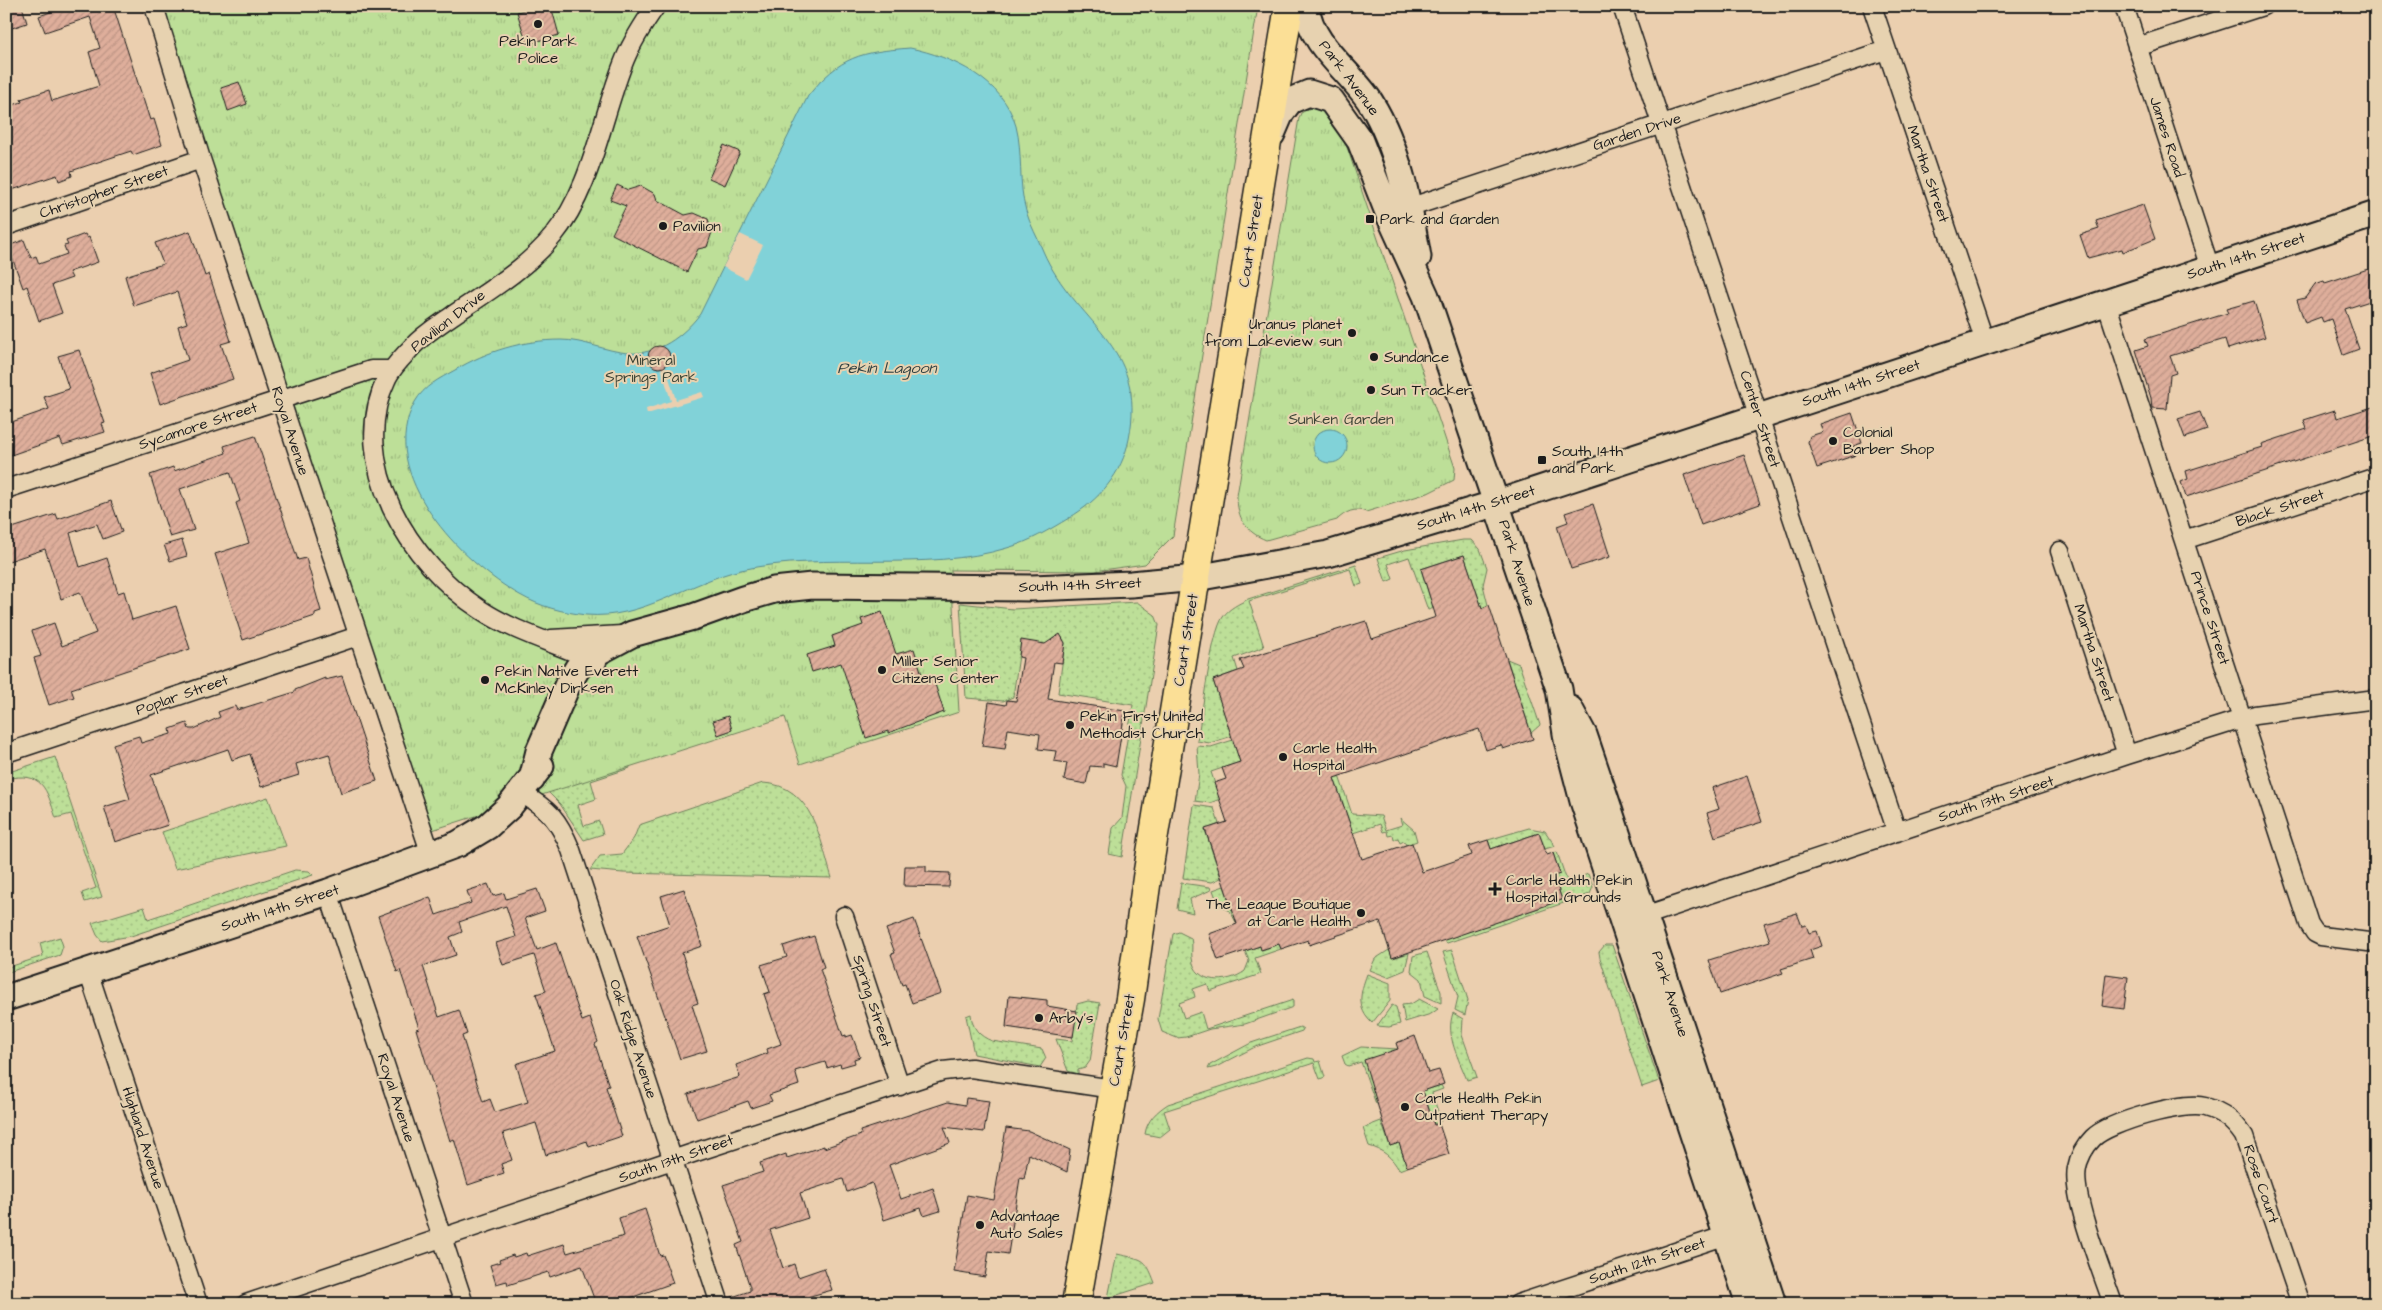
<svg xmlns="http://www.w3.org/2000/svg" width="2382" height="1310" font-family="'Architects Daughter',sans-serif">
<style>
.grass{fill:url(#grass-dots);stroke:#6c7e5a}
.park{fill:url(#park-tufts);stroke:#6c7e5a}
.water{fill:#81d2d8;stroke:#59898d}
.pier{fill:#ebcfaf}
.building{fill:url(#building-hatch);stroke:#1c1c1c;fill-rule:evenodd}
.lines{fill:none;stroke-linecap:round;stroke-linejoin:round}
.street-casing{stroke:#1c1c1c;stroke-width:21}
.secondary-casing{stroke:#1c1c1c;stroke-width:29}
.primary-casing{stroke:#1c1c1c;stroke-width:31}
.street{stroke:#e7d2b0;stroke-width:18}
.secondary{stroke:#e7d2b0;stroke-width:25}
.primary{stroke:#fbdf96;stroke-width:28}
.poi-dot{fill:#1c1c1c;stroke:#e7d2b0;stroke-width:2}
.labels{text-anchor:middle;dominant-baseline:central;stroke-width:4;stroke-linejoin:round;paint-order:stroke}
.poi-label{font-size:15px;fill:#1c1c1c;stroke:#e7d2b0;text-anchor:start}
.street-label{font-size:15px;fill:#1c1c1c;stroke:#e7d2b0}
.park-label{font-size:15px;fill:#3c4335;stroke:#e7d2b0}
.water-label{font-size:16px;font-style:italic;fill:#304042;stroke:#e7d2b0}
</style>
<defs>
<pattern id="grass-dots" width="8" height="8" patternUnits="userSpaceOnUse" patternTransform="scale(1.25)"><rect width="8" height="8" fill="#bddf98"/><path d="M2 2h.1M6 6h.1" fill="none" stroke="#a2bf82" stroke-width="1.8" stroke-linecap="round"/></pattern>
<pattern id="park-tufts" width="24" height="20" patternUnits="userSpaceOnUse" patternTransform="scale(1.25)"><rect width="24" height="20" fill="#bddf98"/><path d="M3 7l-1-3M5 7V3M7 7l1-3M15 17l-1-3M17 17v-4M19 17l1-3" fill="none" stroke="#a2bf82"/></pattern>
<pattern id="building-hatch" width="6" height="6" patternUnits="userSpaceOnUse" patternTransform="scale(1.25)"><rect width="6" height="6" fill="#deae9b"/><path d="M-1 1l2-2M0 6l6-6M5 7l2-2" fill="none" stroke="#be9585"/></pattern>
</defs>
<rect width="100%" height="100%" fill="#ebcfaf"/>
<filter id="ink" filterUnits="userSpaceOnUse"><feTurbulence type="fractalNoise" baseFrequency=".02" numOctaves="2"/><feDisplacementMap in="SourceGraphic" scale="10" xChannelSelector="R" yChannelSelector="G"/><feConvolveMatrix kernelMatrix="1 2 1 2 8 2 1 2 1" color-interpolation-filters="sRGB"/></filter>
<g filter="url(#ink)">
<!-- grass -->
<path class="grass" d="M1463 540H1472L1480 549 1487 568 1483 585 1488 605 1482 608 1464 555 1421 569 1430 598 1438 607 1428 610 1409 557 1388 564 1393 579 1386 582 1378 558 1405 550Z
M1356 565 1362 584 1356 586 1350 569 1249 601 1264 647 1234 658 1238 671 1213 680 1232 736 1210 743 1197 741C1202 717 1211 633 1223 617 1229 608 1239 604 1248 599Z
M1137 602 1155 615 1159 625 1122 857 1109 854 1113 828 1122 818 1126 786 1121 775 1133 705 1058 693 1065 643 1062 637 1057 636 1052 639 1051 645 1021 641 1013 697 1003 701 966 698 960 603 1013 609Z
M1507 659 1519 664 1540 725 1531 733Z
M602 688 630 768 591 781 596 799 578 805 584 826 599 821 603 834 584 840 560 804 549 793Z
M1233 740 1240 762 1211 772 1220 799 1210 803 1195 801 1199 774 1197 746 1211 747Z
M55 757 102 897 85 902 82 893 96 888 71 814 56 818C46 788 43 771 6 779V773Z
M1337 770 1352 814 1381 816 1386 830 1402 825 1400 818 1414 830 1417 841 1406 845 1404 841 1400 843 1398 838 1394 840 1393 835 1388 836 1387 831 1383 832 1380 824 1353 833 1332 772Z
M763 783C813 785 820 840 832 878L623 873 590 870 600 856 622 854 634 838 639 825Z
M268 797 286 846 175 869 162 832Z
M1194 805 1214 808 1219 824 1205 830 1221 878 1212 882 1183 878Z
M1529 828 1545 831 1555 846 1545 849 1539 833 1491 849 1488 840Z
M1557 852 1568 884 1584 879 1583 876 1588 874 1593 887 1590 894 1447 943 1443 940 1562 900 1554 876 1560 874 1553 853Z
M295 870 309 871 313 875 131 936 102 941 97 935 92 923 144 907 148 919Z
M1181 883 1210 887 1211 890 1190 899 1193 913 1177 909Z
M1224 886 1231 906 1246 921 1237 924 1230 911 1218 904 1213 890Z
M1179 932 1191 938C1193 945 1191 951 1192 958 1195 985 1228 984 1245 971L1249 961 1245 951 1260 946 1262 950 1279 944 1281 949 1255 958 1261 974 1210 991 1207 984 1193 989 1195 997 1179 1003 1184 1018 1201 1012 1206 1029 1293 1000V1007L1245 1024 1210 1029 1186 1037 1177 1038 1162 1032 1158 1019 1173 934Z
M60 937 63 946 60 955 6 973V968L43 956 40 943Z
M1605 945H1612L1659 1081 1642 1087 1600 958 1599 952Z
M1389 950 1393 958 1409 953 1405 970 1388 977 1370 970 1375 959Z
M1452 950 1468 1000 1465 1015 1455 1010 1458 997 1443 952Z
M1427 952 1441 992V1003L1425 996 1421 979 1411 971 1413 956Z
M1367 974 1390 983V1001L1372 1023C1356 1008 1360 993 1367 974Z
M1419 999 1438 1009 1431 1014 1405 1022 1402 1005 1411 1004Z
M1088 1001 1100 1003 1090 1061 1085 1068 1078 1070V1074L1068 1071 1056 1039 1072 1041 1077 1004Z
M1392 1005 1396 1007 1400 1024 1389 1027 1377 1026Z
M1453 1013 1463 1019 1462 1035 1477 1077 1467 1080C1459 1059 1445 1036 1453 1013Z
M971 1014C972 1028 979 1036 992 1041L1042 1049 1046 1058 1040 1067 974 1054 966 1016Z
M1300 1027 1303 1029 1302 1031 1255 1047 1216 1067 1208 1069 1210 1065 1251 1043Z
M1361 1047 1398 1049 1378 1103 1376 1104 1361 1062 1348 1066 1345 1064 1342 1056Z
M1308 1058 1314 1059 1315 1062 1320 1061 1325 1077 1320 1079 1314 1063 1164 1111 1170 1129 1160 1137 1145 1134C1147 1120 1157 1111 1168 1104Z
M1441 1085 1443 1089 1432 1093 1441 1121 1434 1124 1423 1091Z
M1381 1121 1390 1146 1399 1143 1407 1167 1399 1170C1392 1157 1383 1150 1369 1146L1363 1128Z
M1117 1254C1143 1260 1145 1256 1155 1283L1108 1298Z"/>
<!-- park -->
<path class="park" d="M154 6H1258L1173 536 1145 564 1095 571 951 570 959 712 800 764 785 717 423 833Z
M1312 107C1331 111 1341 133 1348 150L1455 468 1454 480 1428 493 1366 512C1355 507 1345 512 1337 520L1266 540C1246 532 1237 518 1237 496L1299 118 1301 113Z"/>
<!-- water -->
<path class="water" d="M910 48C953 57 1003 80 1016 126 1023 153 1018 184 1026 211 1030 225 1038 238 1043 251 1074 323 1148 344 1129 439 1122 474 1099 500 1069 518 1049 530 1029 542 1007 548 925 573 825 551 741 570 688 582 642 620 586 615 562 612 541 607 520 595 462 563 375 474 415 402 424 386 439 379 455 370 487 351 523 340 561 340 584 340 605 351 628 353 659 355 683 336 700 314L808 96C840 56 861 52 910 48Z
M1313 446a17 17 0 1 1 34 0a17 17 0 1 1-34 0Z"/>
<!-- pier -->
<path class="pier" d="M740 234 763 245 746 279 723 267Z
M659 346 676 400 702 392 704 397 647 414 646 409 671 401 655 347Z"/>
<!-- building -->
<path class="building" d="M6 6H22L27 23 6 30Z
M68 6H113L150 120 154 119 162 145 133 155 131 151 71 171 72 176 59 181 57 175 6 192V107L22 102 21 99 49 90 52 101 99 86 89 52 100 48 90 17 45 32 39 16Z
M537 6H551L559 35 527 44 517 12Z
M239 82 247 104 228 111 221 88Z
M724 145 740 152 725 185 709 178Z
M617 185 628 190 641 186 655 194 657 200 685 215 694 213 708 219 712 232 707 247 698 249 687 272 612 234 626 206 610 200Z
M2143 205 2155 239 2123 252 2122 249 2088 258 2080 235 2099 229 2096 221Z
M190 231 205 276 209 274 231 341 221 344 233 379 160 404 150 373 188 360 178 326 187 323 177 292 134 306 125 276 163 264 155 243Z
M85 234 87 238 89 237 98 262 69 272 72 278 52 285 62 313 39 321 27 286 23 288 8 246 24 240 31 258 36 256 39 264 67 254 64 246 68 245 66 241Z
M2368 269 2376 291V299L2345 309 2359 349 2343 355 2331 319 2323 322 2321 317 2305 323 2297 300 2305 298 2315 284 2324 281 2325 283Z
M2254 301 2265 337 2228 349 2225 339 2170 356 2176 373 2170 375 2167 409 2152 408 2151 398 2136 350 2148 346 2145 339 2228 313 2226 309Z
M648 357a11 11 0 1 1 22 0a11 11 0 1 1-22 0Z
M79 350 105 423 102 424 105 432 63 445 60 438 11 455 6 442V424L49 409 44 397 69 389 58 356Z
M2376 406V435L2186 497 2181 482 2188 479 2186 471 2262 447 2261 444 2307 429 2304 420 2335 410 2337 418Z
M2200 412 2207 430 2185 438 2178 419Z
M1852 413 1862 443 1853 446 1856 455 1817 468 1808 442 1810 436 1823 432 1820 424Z
M255 436 298 560 306 558 321 611 315 613V616L243 640 215 554 249 543 236 503 240 501 230 472 180 489 194 530 170 537 150 475 173 467 174 471 226 453 224 446Z
M1744 455 1760 504 1701 525 1684 475Z
M111 501 122 532 103 539 97 524 70 533 80 567 107 558 118 593 124 591 132 620 176 606 190 649 71 689 74 697 49 705 34 658 41 656 32 631 54 623 62 646 96 633 80 592 61 599 45 549 6 562V530L56 514 58 519Z
M1593 504 1610 557 1571 569 1557 526 1568 522 1565 513Z
M182 540 187 556 170 561 164 545Z
M1464 555 1482 608 1489 605 1533 739 1503 749 1501 745 1486 750 1479 729 1334 778 1362 859 1412 843 1422 872 1472 855 1469 846 1488 840 1491 849 1539 833 1547 855 1553 853 1560 874 1554 876 1562 900 1392 958 1380 921 1309 945 1308 940 1281 949 1279 944 1261 950 1260 946 1218 960 1209 934 1237 924 1205 829 1227 822 1214 783 1226 779 1222 768 1240 762 1213 680 1244 669 1240 660 1366 621 1372 639 1436 617 1421 569Z
M882 612 896 654 914 649 924 681 933 678 944 712 888 733V731L866 738 841 663 812 672 807 655 835 646 832 636 863 625 861 619Z
M1060 634 1065 643 1062 663 1054 662 1048 699 1125 711 1116 766 1103 763V767L1090 766 1086 784 1064 780 1067 763 1054 761 1056 751 1038 749 1040 734 1008 729 1005 749 982 746 989 702 1006 705 1007 700 1016 701 1023 658 1019 657 1021 640 1045 644Z
M342 676 377 781 341 793 329 754 296 764 299 775 261 787 250 754 232 760 228 749 151 775 168 825 115 842 104 807 130 799 113 744 139 736 141 743 171 734 170 729 187 723 189 729H194L220 717 218 712 235 706 237 710 295 692V690L325 678V680Z
M728 716 732 730 718 735 713 721Z
M1747 776 1762 822 1715 837 1707 813 1719 809 1712 788Z
M905 866H926V872L950 873 949 887 904 886Z
M488 884 493 896 504 893 506 899 537 889 545 911 525 918 537 950 556 943 582 1021 590 1018 598 1042 595 1044 609 1086 606 1087 622 1136 589 1147 587 1141 546 1155 536 1123 503 1133 512 1160 501 1164 504 1173 468 1185 454 1139 450 1141 442 1116 416 1029 419 1028 400 970 397 972 378 916 430 897 436 915 471 903 467 891ZM506 906 516 937 496 943 503 965 534 955 546 991 536 994 555 1051 516 1064 528 1102 495 1112 490 1099 483 1102 462 1036 467 1034 459 1010 439 1017 423 966 456 955 450 937 462 932 459 922Z
M684 889 702 946 682 953 698 1003 692 1005 707 1051 680 1059 637 936 670 925 661 896Z
M1797 913 1802 926 1806 925 1809 933 1817 931 1822 946 1810 950 1813 959 1781 969 1783 973 1720 994 1709 960 1770 941 1764 923Z
M914 919 941 993 912 1003 905 984 902 985 891 954 895 953 886 929Z
M814 936 824 967 820 969 843 1036 846 1035V1037L852 1035 860 1057 854 1059 855 1063 841 1067 840 1064 827 1068 825 1062 795 1071 799 1085 769 1095 772 1101 751 1108 748 1101 697 1119 688 1094 740 1077 736 1065 768 1053 767 1049 781 1044 764 994 770 992 761 965 787 957 783 946Z
M2106 974 2128 977 2124 1009 2102 1006Z
M1009 996 1047 1000V1006L1077 1011 1073 1037 1006 1027Z
M1415 1036 1428 1073 1439 1070 1444 1084 1423 1091 1434 1125 1439 1124 1449 1154 1407 1167 1399 1143 1390 1146 1364 1060 1398 1049 1396 1043Z
M966 1098 989 1101 984 1132 944 1127 950 1143 889 1165 901 1199 933 1188 940 1211 924 1216 921 1208 884 1220 872 1183 847 1192 843 1179 800 1193 808 1218 770 1230 783 1268 794 1264 798 1277 824 1268 832 1290 782 1304H730L729 1298 750 1291V1287L736 1245 743 1242 723 1185 763 1172 760 1163 786 1154 787 1158 824 1146V1148L861 1135 860 1131 948 1102 965 1105Z
M1006 1128 1029 1131 1070 1150 1067 1172 1029 1154 1024 1179 1020 1178 1008 1254 989 1251 985 1277 954 1272 967 1195 994 1200Z
M645 1209 660 1256 663 1255 673 1283 613 1304H596L582 1266 550 1277 548 1272 508 1285 507 1281 496 1284 490 1265 500 1262 499 1260 513 1255 514 1257 526 1253 527 1256 564 1244 567 1253 624 1236 619 1218Z"/>
<g class="lines">
<defs>
<path id="street" d="M154 6 201 159 431 855
M1622 6 1897 832
M1872 6 1985 342
M2124 6 2210 268
M2137 47 2263 6
M1399 211 1886 50
M6 226 201 159
M2106 302 2309 924 2315 933 2321 936 2376 943
M6 489 371 370H392
M2184 540 2376 477
M2060 551 2127 755
M551 639 622 635
M597 662C559 644 516 633 481 610 410 564 346 463 387 378 393 366 403 357 412 347 424 334 439 325 453 315 487 292 527 268 553 236 593 187 601 117 625 59 633 40 644 23 656 6
M6 753 358 636
M521 793C550 810 558 819 571 850L720 1304
M328 892 464 1304
M844 916 900 1086
M1635 919 2127 755 2255 715 2376 699
M88 971 198 1304
M246 1304 693 1153 943 1071 971 1068 1113 1089
M1518 1304 1736 1232
M2113 1304C2103 1274 2071 1196 2077 1168 2079 1157 2085 1146 2093 1138 2109 1122 2184 1101 2205 1107 2223 1112 2234 1121 2244 1136L2301 1304"/>
<path id="secondary" d="M1306 6C1311 47 1351 71 1371 103 1399 148 1409 206 1418 257
M1272 134 1281 113 1290 101 1309 93 1331 100 1360 141 1389 215 1426 296 1559 689 1567 740 1583 801 1749 1304
M1570 709 1584 735 1604 794 1773 1304
M532 779 539 751 567 686 577 669 587 658 632 634 693 617 743 599 774 590 812 586 1032 588 1131 584 1196 578 1328 554 1497 503 2376 214
M6 998 328 892 458 844 488 826 509 807 541 766"/>
<path id="primary" d="M1076 1304 1130 999 1148 871 1289 6"/>
</defs>
<!-- street casing -->
<use href="#street" class="street-casing"/>
<!-- secondary casing -->
<use href="#secondary" class="secondary-casing"/>
<!-- primary casing -->
<use href="#primary" class="primary-casing"/>
<!-- street -->
<use href="#street" class="street"/>
<!-- secondary -->
<use href="#secondary" class="secondary"/>
<!-- primary -->
<use href="#primary" class="primary"/>
</g>
</g>
<!-- markers -->
<g class="poi-dot">
<circle cx="538" cy="24" r="5"/>
<rect x="1365" y="214" width="10" height="10" rx="2.5"/>
<circle cx="663" cy="226" r="5"/>
<circle cx="1352" cy="333" r="5"/>
<circle cx="1374" cy="357" r="5"/>
<circle cx="1371" cy="390" r="5"/>
<circle cx="1833" cy="441" r="5"/>
<rect x="1537" y="455" width="10" height="10" rx="2.5"/>
<circle cx="882" cy="670" r="5"/>
<circle cx="485" cy="680" r="5"/>
<circle cx="1070" cy="725" r="5"/>
<circle cx="1283" cy="757" r="5"/>
<path d="M1492.5 881.5h5v5h5v5h-5v5h-5v-5h-5v-5h5z"/>
<circle cx="1361" cy="913" r="5"/>
<circle cx="1039" cy="1018" r="5"/>
<circle cx="1405" cy="1107" r="5"/>
<circle cx="980" cy="1225" r="5"/>
</g>
<g class="labels">
<!-- poi labels -->
<g class="poi-label">
<text x="538" y="41" text-anchor="middle">Pekin Park<tspan x="538" dy="17">Police</tspan></text>
<text x="1380" y="219">Park and Garden</text>
<text x="673" y="226">Pavilion</text>
<text x="1342" y="324" text-anchor="end">Uranus planet<tspan x="1342" dy="17">from Lakeview sun</tspan></text>
<text x="1384" y="357">Sundance</text>
<text x="1381" y="390">Sun Tracker</text>
<text x="1843" y="432">Colonial<tspan x="1843" dy="17">Barber Shop</tspan></text>
<text x="1552" y="451">South 14th<tspan x="1552" dy="17">and Park</tspan></text>
<text x="892" y="661">Miller Senior<tspan x="892" dy="17">Citizens Center</tspan></text>
<text x="495" y="671">Pekin Native Everett<tspan x="495" dy="17">McKinley Dirksen</tspan></text>
<text x="1080" y="716">Pekin First United<tspan x="1080" dy="17">Methodist Church</tspan></text>
<text x="1293" y="748">Carle Health<tspan x="1293" dy="17">Hospital</tspan></text>
<text x="1506" y="880">Carle Health Pekin<tspan x="1506" dy="17">Hospital Grounds</tspan></text>
<text x="1351" y="904" text-anchor="end">The League Boutique<tspan x="1351" dy="17">at Carle Health</tspan></text>
<text x="1049" y="1018">Arby's</text>
<text x="1415" y="1098">Carle Health Pekin<tspan x="1415" dy="17">Outpatient Therapy</tspan></text>
<text x="990" y="1216">Advantage<tspan x="990" dy="17">Auto Sales</tspan></text>
</g>
<!-- street labels -->
<g class="street-label">
<text transform="translate(1349 78) rotate(53)">Park Avenue</text>
<text transform="translate(1637 132) rotate(-18)">Garden Drive</text>
<text transform="translate(2167 137) rotate(72)">James Road</text>
<text transform="translate(1928 174) rotate(71)">Martha Street</text>
<text transform="translate(104 192) rotate(-19)">Christopher Street</text>
<text transform="translate(1251 241) rotate(-81)">Court Street</text>
<text transform="translate(2246 256) rotate(-18)">South 14th Street</text>
<text transform="translate(448 321) rotate(-38)">Pavilion Drive</text>
<text transform="translate(1861 383) rotate(-18)">South 14th Street</text>
<text transform="translate(1760 419) rotate(72)">Center Street</text>
<text transform="translate(198 426) rotate(-18)">Sycamore Street</text>
<text transform="translate(290 431) rotate(72)">Royal Avenue</text>
<text transform="translate(1476 508) rotate(-17)">South 14th Street</text>
<text transform="translate(2280 508) rotate(-18)">Black Street</text>
<text transform="translate(1517 563) rotate(72)">Park Avenue</text>
<text transform="translate(1080 585) rotate(-2)">South 14th Street</text>
<text transform="translate(2210 618) rotate(72)">Prince Street</text>
<text transform="translate(1186 640) rotate(-81)">Court Street</text>
<text transform="translate(2094 653) rotate(72)">Martha Street</text>
<text transform="translate(182 695) rotate(-19)">Poplar Street</text>
<text transform="translate(1996 799) rotate(-18)">South 13th Street</text>
<text transform="translate(280 908) rotate(-18)">South 14th Street</text>
<text transform="translate(1670 994) rotate(72)">Park Avenue</text>
<text transform="translate(872 1001) rotate(72)">Spring Street</text>
<text transform="translate(633 1039) rotate(72)">Oak Ridge Avenue</text>
<text transform="translate(1122 1040) rotate(-80)">Court Street</text>
<text transform="translate(396 1098) rotate(72)">Royal Avenue</text>
<text transform="translate(143 1138) rotate(72)">Highland Avenue</text>
<text transform="translate(676 1159) rotate(-19)">South 13th Street</text>
<text transform="translate(2261 1184) rotate(71)">Rose Court</text>
<text transform="translate(1647 1261) rotate(-18)">South 12th Street</text>
</g>
<!-- park labels -->
<g class="park-label">
<text x="651" y="360">Mineral<tspan x="651" dy="17">Springs Park</tspan></text>
<text x="1341" y="419">Sunken Garden</text>
</g>
<!-- water labels -->
<g class="water-label">
<text x="887" y="368">Pekin Lagoon</text>
</g>
</g>
<!-- margin -->
<rect width="2382" height="1310" fill="none" stroke="#e7d2b0" stroke-width="25"/>
<rect x="12" y="12" width="2357" height="1285" fill="none" stroke="#1c1c1c" stroke-width="2" filter="url(#ink)"/>
</svg>
